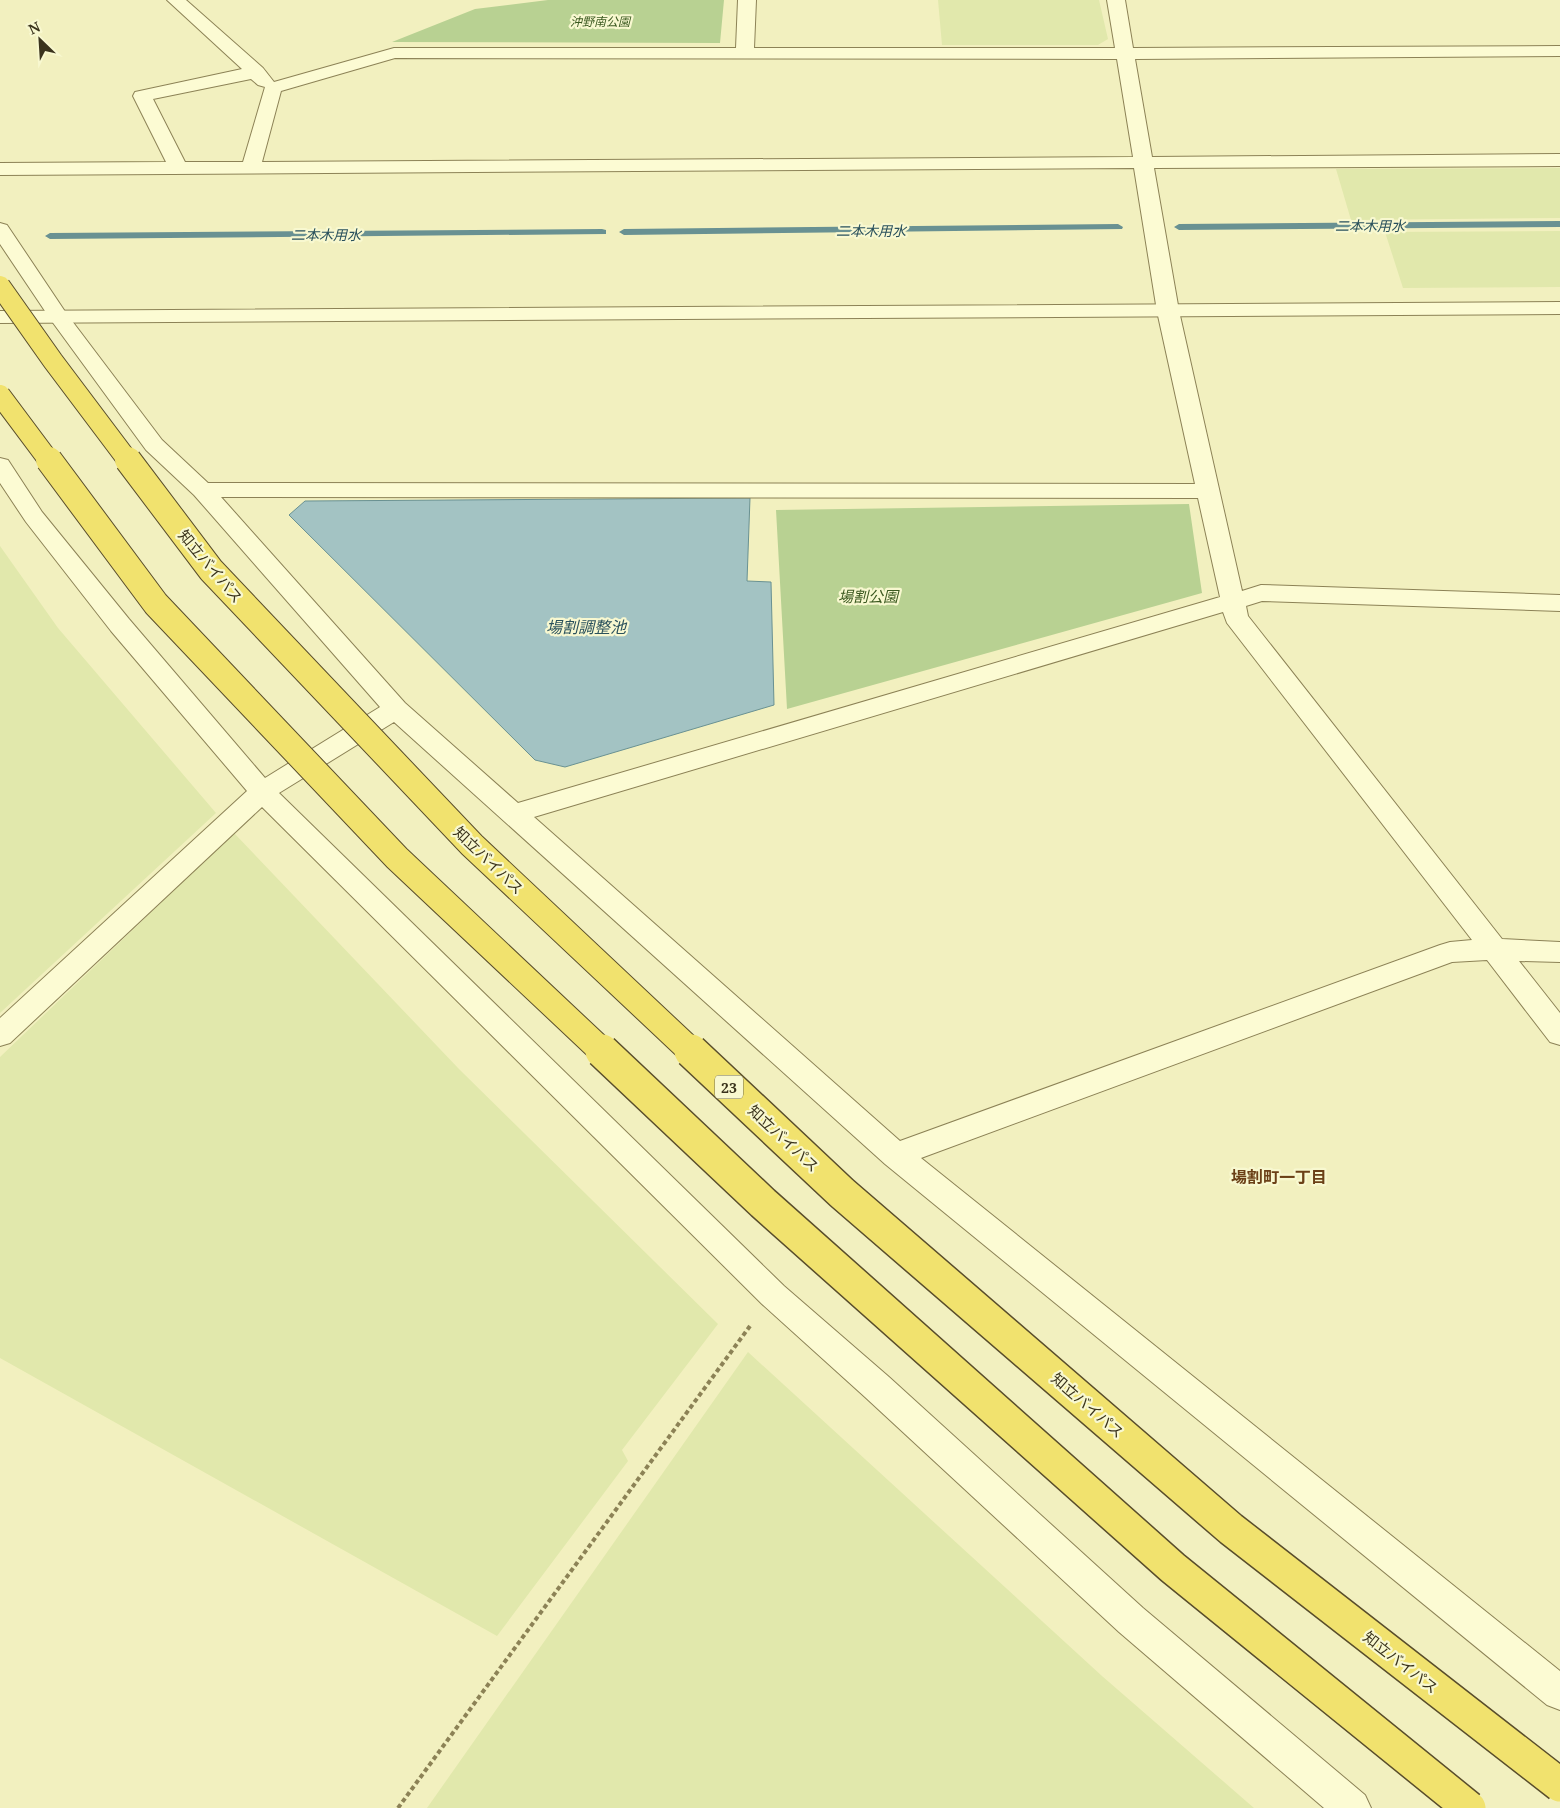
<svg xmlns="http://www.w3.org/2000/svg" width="1560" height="1808" font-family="'Noto Serif','Noto Sans JP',serif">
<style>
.farmland{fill:#e1e8ac}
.green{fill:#b8d192}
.water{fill:#a3c3c3;stroke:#699192}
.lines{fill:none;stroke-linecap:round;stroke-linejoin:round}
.stream{fill:#699192;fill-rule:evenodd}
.minor-casing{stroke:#8c8256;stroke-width:2}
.tertiary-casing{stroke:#8c8256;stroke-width:2}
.path{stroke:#8c8256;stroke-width:4;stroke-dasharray:4.5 3;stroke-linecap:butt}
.minor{fill:#fcfbd3;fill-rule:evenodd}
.tertiary{fill:#fcfbd3;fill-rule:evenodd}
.trunk-bridge-far2-casing{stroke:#594d2b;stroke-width:22;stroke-linecap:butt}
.trunk-bridge-far1-casing{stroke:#594d2b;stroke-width:28;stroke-linecap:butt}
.trunk-bridge-casing{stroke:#594d2b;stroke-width:36;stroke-linecap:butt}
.trunk-bridge-far2{stroke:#f1e26e;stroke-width:20}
.trunk-bridge-far1{stroke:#f1e26e;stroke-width:26}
.trunk-bridge{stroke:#f1e26e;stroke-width:33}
.labels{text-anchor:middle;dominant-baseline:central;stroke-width:4.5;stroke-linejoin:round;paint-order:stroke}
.far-park-label{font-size:12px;font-style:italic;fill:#3b5920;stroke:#f8f8d0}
.far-water-label{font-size:14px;font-style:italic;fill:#2a515c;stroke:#f8f8d0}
.shield{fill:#f8f8d0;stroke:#736e52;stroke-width:1}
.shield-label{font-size:14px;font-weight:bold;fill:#3a331c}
.street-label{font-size:15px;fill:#3a331c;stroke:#f8f8d0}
.park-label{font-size:15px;font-style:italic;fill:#3b5920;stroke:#f8f8d0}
.water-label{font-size:16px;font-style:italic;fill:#2a515c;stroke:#f8f8d0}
.neighbourhood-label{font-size:16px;font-weight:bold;fill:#6b4017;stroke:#f8f8d0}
</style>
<rect width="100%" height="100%" fill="#f2f0bf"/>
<!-- farmland -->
<path class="farmland" d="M938 0H1099L1108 39 1098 45H942Z
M1560 168V218L1351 220 1336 169Z
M1560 231V287L1403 288 1385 232Z
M0 546 58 628 216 813 0 1013Z
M234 833 459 1069 718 1324 622 1450 628 1461 497 1636 0 1358V1057Z
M748 1352 1102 1676 1254 1808H427Z"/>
<!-- green -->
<path class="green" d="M548 0H724L720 43 392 42 475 9Z
M1189 504 1202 593 787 709 776 510Z"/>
<!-- water -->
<path class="water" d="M750 498 747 581 771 582 774 705 565 767 535 760 289 515 305 501Z"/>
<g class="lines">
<!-- stream -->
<path class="stream" d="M1560 221V227L1179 230 1174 227 1179 224Z
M1118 224 1123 227 1122 229 624 235 619 232 624 229Z
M602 229 606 230V234L50 239 45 236 50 233Z"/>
<defs>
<path id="minor" d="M167 0H186L263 68 274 82 394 48H736L738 0H756L754 48H1115L1107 0H1125L1133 48 1560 46V56L1135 59 1152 157 1560 154V166L1154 168 1179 311 1242 591 1261 585 1560 595V611L1262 601 1246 606 1248 616 1502 939 1560 942V962L1519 961 1560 1013V1045L1550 1042 1487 960 1452 962 921 1158 1560 1671V1710L1547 1705 885 1164 394 722 279 793 784 1286 889 1377 1143 1608 1365 1795 1371 1808H1324L1119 1632 865 1397 762 1304 262 807 10 1043 0 1046V1018L247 791 111 631 26 522 0 483V458L8 460 42 512 129 619 265 778 380 707 194 495 146 450 51 320 0 244V223L7 225 66 313 162 440 208 483 1195 484 1157 311 1134 168 0 175V163L166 162 133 96 135 92 242 69ZM395 58 1117 59 1133 157 262 162 281 91ZM251 79 258 85 265 87 243 162H185L153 99ZM221 497 1198 498 1220 597 518 803 405 703ZM1223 612 1227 623 1472 940 1450 942 1440 945 900 1141 534 817Z"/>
<path id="tertiary" d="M1560 302V314L0 323V311Z"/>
</defs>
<!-- minor casing -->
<use href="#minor" class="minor-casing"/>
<!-- tertiary casing -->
<use href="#tertiary" class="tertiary-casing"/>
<!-- path -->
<path class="path" d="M398 1808 750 1326"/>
<!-- minor -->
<use href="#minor" class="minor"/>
<!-- tertiary -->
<use href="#tertiary" class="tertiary"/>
<defs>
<path id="trunk-bridge-far2" d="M0 286 53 361 129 462
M0 395 50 462"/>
<path id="trunk-bridge-far1" d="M49 460 156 604 397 858 603 1052
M128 460 211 570 472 845 692 1052"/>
<path id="trunk-bridge" d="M602 1051 763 1203 1173 1568 1469 1808
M691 1051 842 1193 1231 1529 1560 1785"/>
</defs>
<!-- trunk-bridge-far2 casing -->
<use href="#trunk-bridge-far2" class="trunk-bridge-far2-casing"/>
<!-- trunk-bridge-far1 casing -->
<use href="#trunk-bridge-far1" class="trunk-bridge-far1-casing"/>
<!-- trunk-bridge casing -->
<use href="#trunk-bridge" class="trunk-bridge-casing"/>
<!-- trunk-bridge-far2 -->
<use href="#trunk-bridge-far2" class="trunk-bridge-far2"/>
<!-- trunk-bridge-far1 -->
<use href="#trunk-bridge-far1" class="trunk-bridge-far1"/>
<!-- trunk-bridge -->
<use href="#trunk-bridge" class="trunk-bridge"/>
</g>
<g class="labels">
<!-- far-park labels -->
<g class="far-park-label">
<text x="600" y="21">沖野南公園</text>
</g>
<!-- far-water labels -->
<g class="far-water-label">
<text x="1370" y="225">二本木用水</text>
<text x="871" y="230">二本木用水</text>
<text x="326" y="234">二本木用水</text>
</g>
<!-- shield labels -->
<rect class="shield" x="715" y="1075.5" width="28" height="23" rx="4"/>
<g class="shield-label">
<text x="729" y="1087">23</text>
</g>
<!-- street labels -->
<g class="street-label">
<text transform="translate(211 566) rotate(50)">知立バイパス</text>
<text transform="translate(489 860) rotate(44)">知立バイパス</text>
<text transform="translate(784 1138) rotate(43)">知立バイパス</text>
<text transform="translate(1088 1405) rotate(41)">知立バイパス</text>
<text transform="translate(1401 1662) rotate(38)">知立バイパス</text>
</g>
<!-- park labels -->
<g class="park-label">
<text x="868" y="596">場割公園</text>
</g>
<!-- water labels -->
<g class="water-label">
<text x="586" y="627">場割調整池</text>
</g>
<!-- neighbourhood labels -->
<g class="neighbourhood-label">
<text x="1279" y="1177">場割町一丁目</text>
</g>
</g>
<!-- north arrow -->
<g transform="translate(40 40) rotate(335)" stroke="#f8f8d0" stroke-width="4" paint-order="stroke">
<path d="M0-4L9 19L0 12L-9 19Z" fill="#3a331c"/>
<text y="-8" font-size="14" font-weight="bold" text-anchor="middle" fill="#3a331c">N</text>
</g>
</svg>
